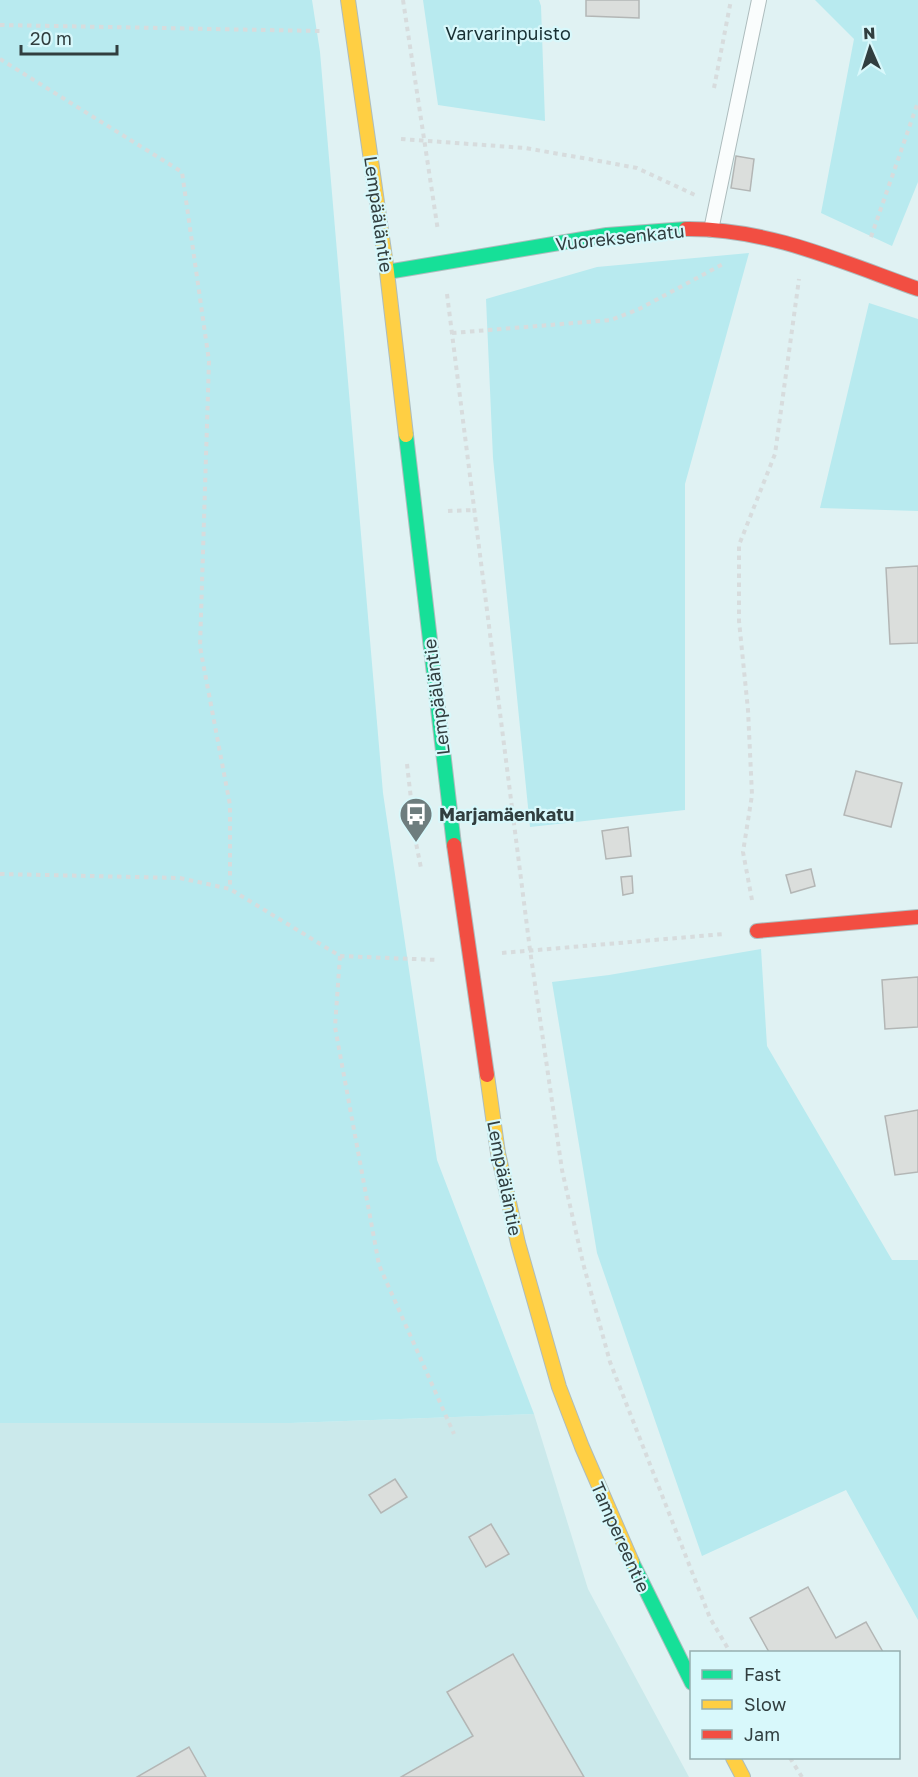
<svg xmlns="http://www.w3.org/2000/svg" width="918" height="1777" font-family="'Golos Text',sans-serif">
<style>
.built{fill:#cbe9eb}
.green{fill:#b8eaef}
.building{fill:#dbdedc;stroke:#b3b6b5;stroke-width:1.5}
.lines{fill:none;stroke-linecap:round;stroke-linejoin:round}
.lane-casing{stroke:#adbcbd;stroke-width:16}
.fast-casing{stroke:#adbcbd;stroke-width:16}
.slow-casing{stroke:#adbcbd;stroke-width:16}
.jam-casing{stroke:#adbcbd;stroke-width:16}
.path{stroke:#d7dcdd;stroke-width:4;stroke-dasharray:4.5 4.5;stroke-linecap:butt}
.lane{stroke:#fafdfd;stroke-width:14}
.fast{stroke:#16e098;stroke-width:14}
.slow{stroke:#ffcf43;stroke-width:14}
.jam{stroke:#f24e42;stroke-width:14}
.labels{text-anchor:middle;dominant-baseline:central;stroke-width:4.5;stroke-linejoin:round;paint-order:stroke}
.park-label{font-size:18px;fill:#183033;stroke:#d8f8fb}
.street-label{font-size:18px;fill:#313e3f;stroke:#d8f8fb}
.poi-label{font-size:18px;font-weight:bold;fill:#313e3f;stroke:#d8f8fb;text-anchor:start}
</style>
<rect width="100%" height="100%" fill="#e0f2f3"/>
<!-- built -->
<path class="built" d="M534 1414 588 1589 689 1777H0V1423H291Z"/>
<!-- green -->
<path class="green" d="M0 0H312L320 52 383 793 437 1160 534 1414 291 1423H0Z
M423 0H539L541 6 545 121 438 105Z
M815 0H918V182L892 246 821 213 854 39Z
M749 253 685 484V810L530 827 493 458 486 299 597 267Z
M869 303 918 319V511L820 508Z
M761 949 767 1046 892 1260H918V1620L846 1490 702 1556 597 1253 552 982 609 975Z"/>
<!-- building -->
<path class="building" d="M586 0H639V18L586 16Z
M736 156 754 159 750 191 731 188Z
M918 566V643L890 644 886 568Z
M856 771 902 783 891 827 844 815Z
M628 827 631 856 606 859 602 831Z
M811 869 815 886 791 893 786 875Z
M632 876 633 893 623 895 621 877Z
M918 977V1027L885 1029 882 980Z
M918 1110V1172L895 1175 885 1116Z
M395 1479 407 1497 381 1513 369 1495Z
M491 1524 509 1554 486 1567 469 1537Z
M808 1587 836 1638 866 1622 883 1652H769L750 1618Z
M513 1654 584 1777H401L473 1736 447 1692Z
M189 1747 206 1777H137Z"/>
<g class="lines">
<defs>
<path id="lane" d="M711 230 759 0"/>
<path id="fast" d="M387 272 607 235 686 229
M406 435 454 845
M632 1562 692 1683"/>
<path id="slow" d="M348 0 387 272 406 435
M487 1075 498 1153 518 1243 559 1387 582 1447 632 1562
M733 1758 743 1777"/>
<path id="jam" d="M686 229C768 228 842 262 918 289
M454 845 487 1075
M757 931 918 917"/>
</defs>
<!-- lane casing -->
<use href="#lane" class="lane-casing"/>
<!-- fast casing -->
<use href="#fast" class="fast-casing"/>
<!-- slow casing -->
<use href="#slow" class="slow-casing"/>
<!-- jam casing -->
<use href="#jam" class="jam-casing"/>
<!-- path -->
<path class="path" d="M403 0 438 231
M0 25 320 31
M0 59 182 172 209 361 200 647 230 805V889
M714 88 731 0
M401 139 525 148 594 160 637 168 695 195
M871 237 918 102
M447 294 530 950 562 1170 583 1263 610 1362 710 1618 730 1652
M452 333 611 320 639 309 725 263
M448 511 474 510
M407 764 416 843 421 868
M0 874 180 878 230 889 340 956 438 960
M752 900 743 852 752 795 748 710 739 621V545L775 454 799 279
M502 953 724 934
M340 956 335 1027 379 1265 454 1434
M790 1758 802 1777"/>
<!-- lane -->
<use href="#lane" class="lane"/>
<!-- fast -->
<use href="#fast" class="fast"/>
<!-- slow -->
<use href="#slow" class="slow"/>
<!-- jam -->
<use href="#jam" class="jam"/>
</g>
<!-- icons -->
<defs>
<symbol id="bus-pin" viewBox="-11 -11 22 30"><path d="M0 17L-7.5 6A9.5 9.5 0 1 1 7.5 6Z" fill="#6e7d7e" stroke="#d8f8fb"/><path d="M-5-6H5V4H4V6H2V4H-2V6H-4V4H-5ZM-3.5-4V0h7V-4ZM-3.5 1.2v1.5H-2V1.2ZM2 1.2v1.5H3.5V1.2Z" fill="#fff"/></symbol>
</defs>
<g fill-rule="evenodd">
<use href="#bus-pin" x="397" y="795" width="38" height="52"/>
</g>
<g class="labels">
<!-- park labels -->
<g class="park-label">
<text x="508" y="33">Varvarinpuisto</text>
</g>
<!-- street labels -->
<g class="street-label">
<text transform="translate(379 214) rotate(82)">Lempääläntie</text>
<text transform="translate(620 237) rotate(-6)">Vuoreksenkatu</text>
<text transform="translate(436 697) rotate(-97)">Lempääläntie</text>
<text transform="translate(505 1178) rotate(79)">Lempääläntie</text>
<text transform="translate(621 1537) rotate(66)">Tampereentie</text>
</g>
<!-- poi labels -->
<g class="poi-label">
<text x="439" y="814">Marjamäenkatu</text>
</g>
</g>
<!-- legend -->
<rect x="690" y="1651" width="210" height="108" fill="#d8f8fb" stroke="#95aeb0" stroke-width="1.5"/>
<rect x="702" y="1670" width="30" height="9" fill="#16e098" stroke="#95aeb0" stroke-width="1.5"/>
<text x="744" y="1681" font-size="18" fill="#313e3f">Fast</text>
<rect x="702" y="1700" width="30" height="9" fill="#ffcf43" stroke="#95aeb0" stroke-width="1.5"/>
<text x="744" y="1711" font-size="18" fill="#313e3f">Slow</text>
<rect x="702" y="1730" width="30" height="9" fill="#f24e42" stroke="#95aeb0" stroke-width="1.5"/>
<text x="744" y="1741" font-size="18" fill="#313e3f">Jam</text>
<!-- north arrow -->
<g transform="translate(870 48) rotate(357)" stroke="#d8f8fb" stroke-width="4.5" paint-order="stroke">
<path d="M0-4.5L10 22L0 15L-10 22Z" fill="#313e3f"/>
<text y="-9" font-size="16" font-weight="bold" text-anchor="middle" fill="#313e3f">N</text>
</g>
<!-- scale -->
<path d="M21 45v9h96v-9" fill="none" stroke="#313e3f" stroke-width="3"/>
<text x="30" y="45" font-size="18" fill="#313e3f" stroke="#d8f8fb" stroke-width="4.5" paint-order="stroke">20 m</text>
</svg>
